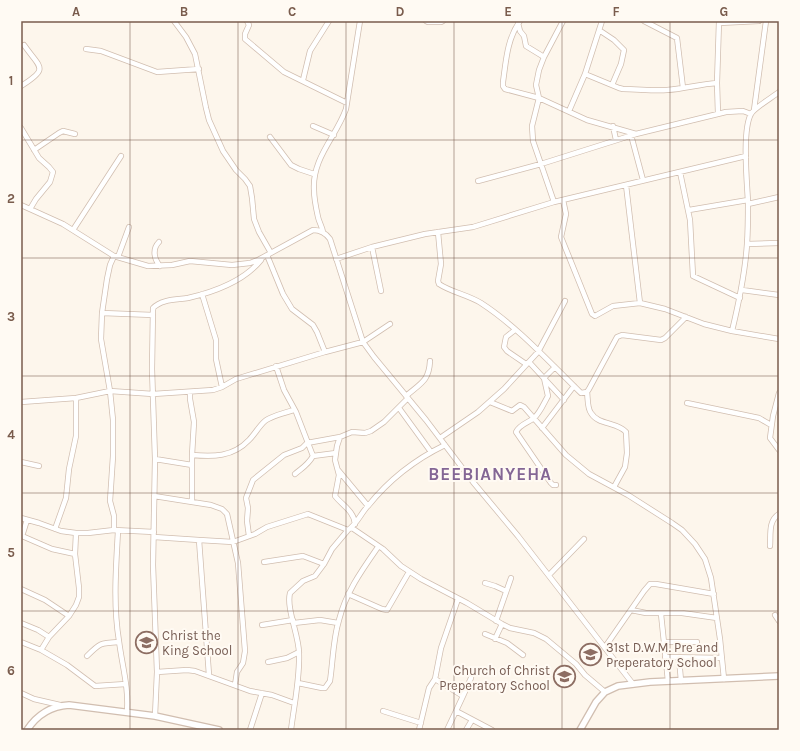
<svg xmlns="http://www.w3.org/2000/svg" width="800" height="751" font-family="Karla,sans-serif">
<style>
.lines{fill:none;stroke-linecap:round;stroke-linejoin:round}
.minor-casing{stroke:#d1beb0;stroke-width:6}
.tertiary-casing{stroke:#d1beb0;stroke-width:8}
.minor{stroke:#fff;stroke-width:4.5}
.tertiary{stroke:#fff;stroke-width:5.5}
.grid{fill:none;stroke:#7a5c4d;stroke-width:1;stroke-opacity:0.55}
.labels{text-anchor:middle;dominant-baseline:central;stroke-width:4;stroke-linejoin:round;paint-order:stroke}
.education-label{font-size:13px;fill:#785e54;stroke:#fffaf3;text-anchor:start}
.district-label{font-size:17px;font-weight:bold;letter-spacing:1px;fill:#846695;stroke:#fffaf3}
.neatline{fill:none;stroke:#7a5c4d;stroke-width:1.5}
.grid-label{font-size:13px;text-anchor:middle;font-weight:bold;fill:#7a5c4d}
</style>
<rect width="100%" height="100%" fill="#fdf6ec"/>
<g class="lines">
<defs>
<path id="minor" d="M174 21 186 37 195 54 206 108 209 120 223 151 236 170 245 179 250 186 252 198 254 219 259 232 271 253
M247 21 249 25 245 34V39L284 72 347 103
M426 21 428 22H441L443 21
M520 21C507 39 506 61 503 82V86L505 89 539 98 587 120 636 134
M644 21 677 38 683 88
M518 23 520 31 524 36 526 46 544 57
M719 23 759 21
M599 30 614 40 624 50 621 64 612 85
M86 49 101 51 157 72 199 69
M585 74 619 88 623 89C638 89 653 91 667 90 684 89 700 84 717 83
M303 80 310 51 329 21
M21 86C50 68 40 68 24 45
M754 110 766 21
M569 111 585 74 602 21
M718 114 717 83 719 21
M313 126 334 135
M613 126 616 140
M21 128 39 158 49 167 53 172 50 182 36 199 30 209
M631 135 643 180
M270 137 291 165 299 169 314 174
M34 150 59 133 63 131 75 134
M680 172 690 220 693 276 740 298
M478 181 541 164 636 134 726 112 743 111 751 114
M626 185 640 303
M563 200 566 214 561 237 592 314 595 316 613 306 640 303 665 309 704 324 732 331 779 339
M554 202 533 141 532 126 539 98 536 85 539 70 544 57 563 21
M748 204 779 197
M21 205 63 224 114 256 148 266 172 265 190 261 232 265 250 263 258 260 313 230C320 230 325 232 330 239L363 342 374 357 426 420 473 482 518 536 633 684
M689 210 748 200
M73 230 121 156
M323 232C322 226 319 222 318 217 316 208 314 199 314 190 312 158 336 137 346 109L360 21
M438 232 441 264 438 281 439 284C451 292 468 295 481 303 518 327 549 362 581 393L587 392 589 389 617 337 622 335 661 340 665 338 686 317
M159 242C152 249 154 259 160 266
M747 244 779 243
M372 247 381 291
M267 255 283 294 292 309 313 325 317 332 325 352
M118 257 129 227
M336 259 372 247 425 234 473 227 554 202 746 156
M742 290 779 295
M202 294 216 340V359L222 387
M102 313 153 315
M515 330 506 337 504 347 507 351 526 364
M732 331C739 302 745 274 747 244 748 230 748 216 748 202 747 182 742 130 751 114 754 108 773 97 779 92
M529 362 564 400
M276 366 284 390 296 412 313 456C308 465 302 468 295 474
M555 367 544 378 548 396C544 403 540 413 534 418 528 423 520 424 516 432L551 483 553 485H556
M190 392V399L194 422 192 455V501
M587 392C588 398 587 408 591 413 598 425 617 422 626 432L627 453 625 467 614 487
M779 393 773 416 770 438 779 450
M406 396C421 383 429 381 430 361
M21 402 76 398 110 391 153 394 213 390 222 387 236 379 325 352 363 342 390 324
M490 402 512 411 520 405 524 407 566 455 589 474 628 495 672 523 682 530 695 544 705 559 711 578 720 639 724 679
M687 403 759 418 771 425
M399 408 431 452
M542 428 574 386
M340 437 337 446 335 460 339 475 335 496C342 505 354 511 355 524
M440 438 478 412 504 389 538 352 565 301
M192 455C213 457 233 457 249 440 255 434 259 426 265 421 271 416 287 412 294 410
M313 456 336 453
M155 459 192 465
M21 462 39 466
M338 470 368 506
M154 496 211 505 222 509 227 514 238 563 245 651 243 663 237 672 235 685
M21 518 39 523 61 531 76 533H88L114 530 154 532
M27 520 22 536 52 549 75 554
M352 528 383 549 401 566 421 579 467 603 502 624 510 628 534 633 546 639 576 664 585 675 605 692
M55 529 66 498 69 469 76 436V398
M114 530V516L110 501 113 456V420L110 391 101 339 102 313 107 279 110 265 114 256
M118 531C116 567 113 605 119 641 122 665 129 688 127 712
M249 536 247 521 248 508 246 498 253 480 284 455 302 448 307 443 340 437 352 432 365 433 371 431 384 422 408 398
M154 537 199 540 209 675
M199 540 233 542 255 534 267 527 308 514 348 530C357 524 361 513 368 506 388 481 416 459 445 445
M770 546C771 534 768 521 779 514
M264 562 303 556 324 564
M549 575 584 539
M485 583 495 586 506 591
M21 589 45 600 69 616
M348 594 382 609 387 610 409 572
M631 610 646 613H682L717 618
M661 614 668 681
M775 615 779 621
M496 621 511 578
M21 623 38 630 49 637
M294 623 320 620 338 623
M262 625 293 620
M485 634 507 643 523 655
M495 639 502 624
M21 642 41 650 67 665 95 686 126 684
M664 642H697
M605 647 644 591 650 584H656L714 594
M41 650 49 637 69 616 76 605 79 597V588L75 554 76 533
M87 656C100 643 100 643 119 642
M665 657 722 658
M679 658 681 681
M268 662 287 658 299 652
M157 672 187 670 195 671 250 691 272 695 294 703
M435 679 463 696 456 711 492 730
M298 683 322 688H325L330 681C333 661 333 639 339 620 346 592 362 570 378 547
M21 693 34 699 60 705
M463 696 471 678
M383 711 421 723
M155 716 157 672 153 565 155 459 152 369 153 308C162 299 176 300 188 298 214 292 244 281 261 260
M250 730 262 693
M291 730C294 705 300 679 299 653 299 636 286 608 290 593L303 581 315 576 324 564 332 549 348 530
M419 730 429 688 435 679 441 648 458 599
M447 730 456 711
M466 730 472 720"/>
<path id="tertiary" d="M27 730C37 715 51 706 69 705L155 716 219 730
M580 730 596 702 605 692 618 686 650 682 779 676"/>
</defs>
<!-- minor casing -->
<use href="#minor" class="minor-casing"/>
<!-- tertiary casing -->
<use href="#tertiary" class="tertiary-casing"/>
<!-- minor -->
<use href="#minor" class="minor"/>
<!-- tertiary -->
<use href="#tertiary" class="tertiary"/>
</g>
<!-- grid -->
<path class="grid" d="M130 21V730M238 21V730M346 21V730M454 21V730M562 21V730M670 21V730M21 140H779M21 258H779M21 376H779M21 493H779M21 611H779"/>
<!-- icons -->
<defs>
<symbol id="school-ring" viewBox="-11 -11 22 22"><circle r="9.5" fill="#fffaf3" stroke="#8d6e63" stroke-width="1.5"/><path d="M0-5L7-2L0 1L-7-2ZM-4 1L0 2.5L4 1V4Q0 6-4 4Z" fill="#8d6e63"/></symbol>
</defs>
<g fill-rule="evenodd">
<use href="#school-ring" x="134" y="630" width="25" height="25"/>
<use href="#school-ring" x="578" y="642" width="25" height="25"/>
<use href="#school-ring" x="552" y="664" width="25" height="25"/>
</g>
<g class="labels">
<!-- education labels -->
<g class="education-label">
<text x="162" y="635">Christ the<tspan x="162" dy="15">King School</tspan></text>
<text x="606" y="647">31st D.W.M. Pre and<tspan x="606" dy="15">Preperatory School</tspan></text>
<text x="550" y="670" text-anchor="end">Church of Christ<tspan x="550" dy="15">Preperatory School</tspan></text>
</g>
<!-- district labels -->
<g class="district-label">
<text x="490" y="474">BEEBIANYEHA</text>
</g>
</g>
<!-- border -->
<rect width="800" height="751" fill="none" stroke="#fffaf3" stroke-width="44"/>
<rect x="22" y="22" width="756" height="707" class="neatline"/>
<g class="grid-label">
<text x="76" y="16">A</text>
<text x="184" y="16">B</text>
<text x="292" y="16">C</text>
<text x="400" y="16">D</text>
<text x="508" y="16">E</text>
<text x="616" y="16">F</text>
<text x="724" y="16">G</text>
<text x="11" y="85">1</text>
<text x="11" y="203">2</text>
<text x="11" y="321">3</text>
<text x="11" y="439">4</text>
<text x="11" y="557">5</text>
<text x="11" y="675">6</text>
</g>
</svg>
